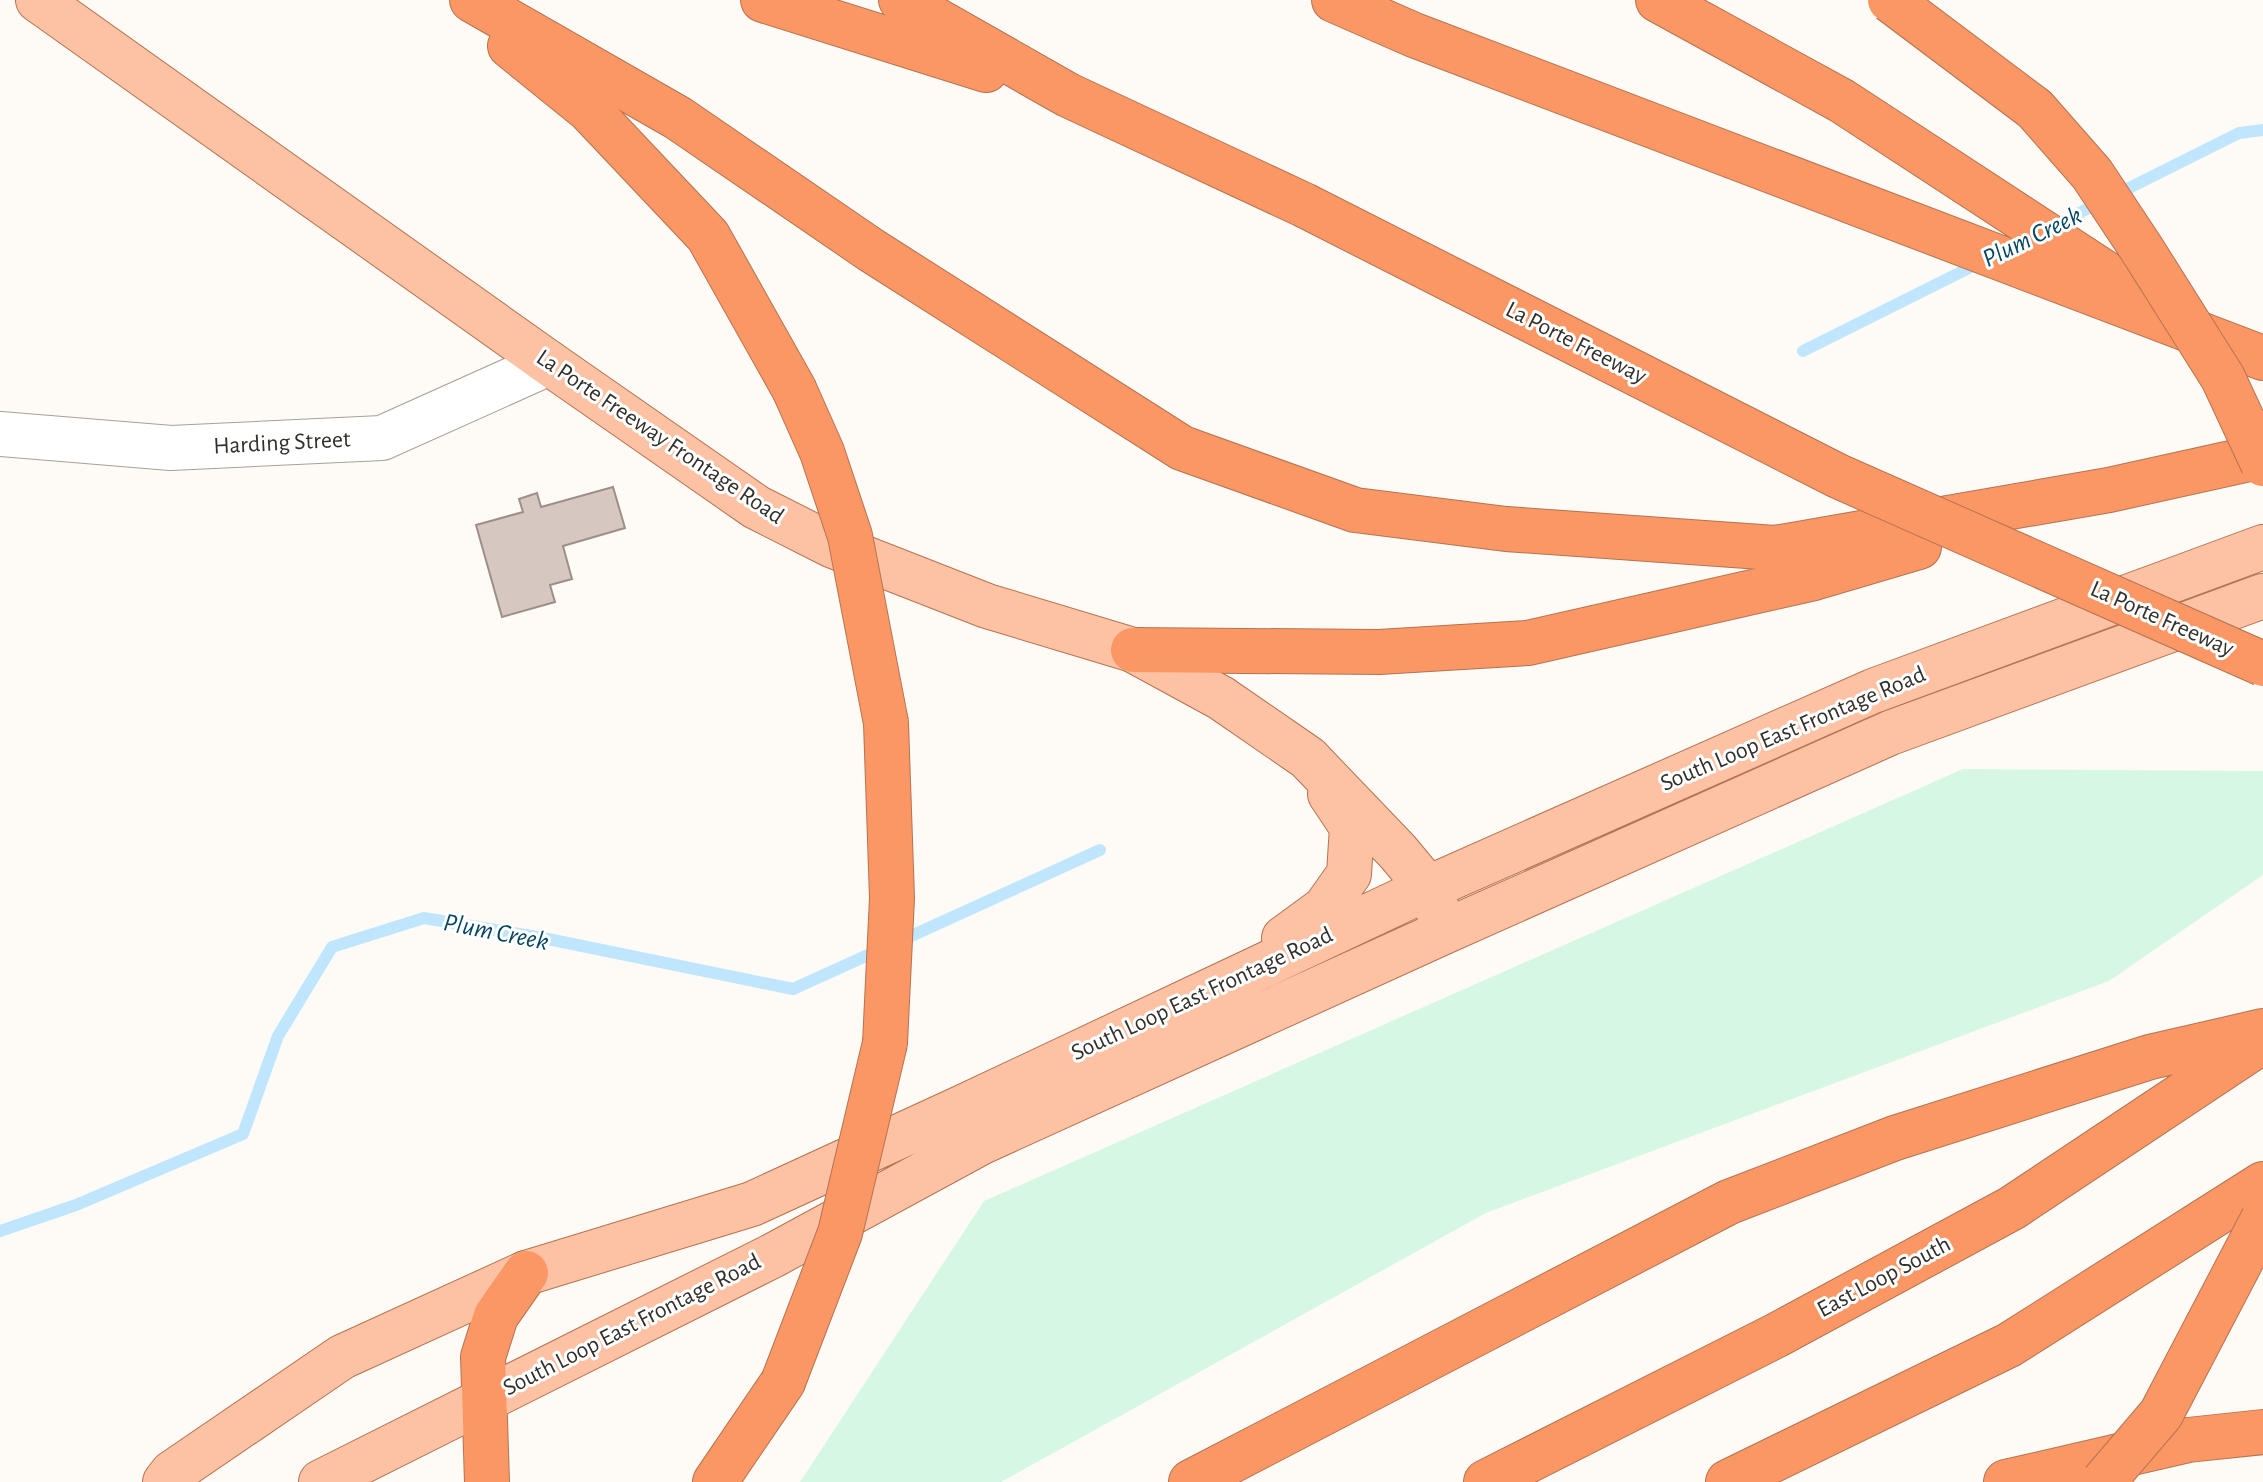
<svg xmlns="http://www.w3.org/2000/svg" width="2263" height="1482" font-family="'Alegreya Sans',sans-serif">
<style>
.green{fill:#d6f8e3}
.lines{fill:none;stroke-linecap:round;stroke-linejoin:round}
.stream{stroke:#bfe6fd;stroke-width:12}
.building{fill:#d7c7c1;stroke:#9d8e88;stroke-width:2}
.minor-casing{stroke:#a7a194;stroke-width:46}
.major-casing{stroke:#b57351;stroke-width:46}
.highway-casing{stroke:#b57351;stroke-width:46}
.minor{stroke:#fff;stroke-width:44}
.major{stroke:#fdc1a3;stroke-width:44}
.highway{stroke:#fb9765;stroke-width:44}
.highway-bridge-casing{stroke:#b57351;stroke-width:46;stroke-linecap:butt}
.highway-bridge{stroke:#fb9765;stroke-width:44}
.labels{text-anchor:middle;dominant-baseline:central;stroke-width:6;stroke-linejoin:round;paint-order:stroke}
.street-label{font-size:24px;fill:#32302b;stroke:#fff}
.water-label{font-size:26px;font-style:italic;fill:#044662;stroke:#fff}
</style>
<rect width="100%" height="100%" fill="#fefbf6"/>
<!-- green -->
<path class="green" d="M1963 769 2263 771V875L2109 981 1486 1213 1001 1482H800L984 1201Z"/>
<g class="lines">
<!-- stream -->
<path class="stream" d="M2053 226 2239 133 2263 130
M1803 351 1979 263
M900 941 1100 850
M0 1231 76 1205 243 1134 278 1036 332 947 424 918 543 938 793 989 879 950"/>
</g>
<!-- building -->
<path class="building" d="M613 487 625 528 563 546 572 579 550 585 555 602 502 617 476 525 523 512 519 499 537 493 541 507Z"/>
<g class="lines">
<defs>
<path id="minor" d="M0 434 171 448 382 438 549 363"/>
<path id="major" d="M38 0 549 363 756 507 831 545 987 606 1133 650 1221 698 1308 758 1398 852 1428 888 1439 913
M1284 938 1325 908 1349 874 1352 827 1330 794
M165 1482 172 1473 342 1357 526 1273 752 1204 961 1108 1428 888 1873 691 2263 547
M321 1482 772 1256 982 1142 1446 931 1890 733 2263 596"/>
<path id="highway" d="M472 0 678 118 871 250 1182 448 1355 510 1506 529 1775 548 2109 490 2263 456
M763 0 986 70
M901 0 1068 95 1304 205
M1334 0 1414 35 2263 358
M1658 0 1842 101 2125 286
M510 46 589 110 708 236 794 389
M1133 650 1379 652 1528 643 1814 578 1919 547
M885 1043 892 898 886 723
M487 1482 483 1357 496 1316 526 1273
M715 1482 783 1382
M1191 1482 1729 1202 1895 1138 2150 1057 2263 1031
M1486 1482 1777 1335 2012 1208 2263 1041
M1728 1482 2009 1345 2263 1184
M2006 1482 2188 1440 2263 1432"/>
</defs>
<!-- minor casing -->
<use href="#minor" class="minor-casing"/>
<!-- major casing -->
<use href="#major" class="major-casing"/>
<!-- highway casing -->
<use href="#highway" class="highway-casing"/>
<!-- minor -->
<use href="#minor" class="minor"/>
<!-- major -->
<use href="#major" class="major"/>
<!-- highway -->
<use href="#highway" class="highway"/>
<defs>
<path id="highway-bridge" d="M1890 0 2035 109 2092 174 2143 251 2223 378 2263 464
M1304 205 1838 476 2263 664
M794 389 822 452 850 536 886 723
M783 1382 840 1233 885 1043
M2103 1482 2161 1414 2263 1219"/>
</defs>
<!-- highway-bridge casing -->
<use href="#highway-bridge" class="highway-bridge-casing"/>
<!-- highway-bridge -->
<use href="#highway-bridge" class="highway-bridge"/>
</g>
<g class="labels">
<!-- street labels -->
<g class="street-label">
<text transform="translate(1576 343) rotate(27)">La Porte Freeway</text>
<text transform="translate(660 437) rotate(34)">La Porte Freeway Frontage Road</text>
<text transform="translate(282 443) rotate(-3)">Harding Street</text>
<text transform="translate(2162 619) rotate(24)">La Porte Freeway</text>
<text transform="translate(1793 729) rotate(-23)">South Loop East Frontage Road</text>
<text transform="translate(1202 994) rotate(-25)">South Loop East Frontage Road</text>
<text transform="translate(1884 1277) rotate(-28)">East Loop South</text>
<text transform="translate(632 1325) rotate(-27)">South Loop East Frontage Road</text>
</g>
<!-- water labels -->
<g class="water-label">
<text transform="translate(2032 237) rotate(-26)">Plum Creek</text>
<text transform="translate(496 932) rotate(11)">Plum Creek</text>
</g>
</g>
</svg>
